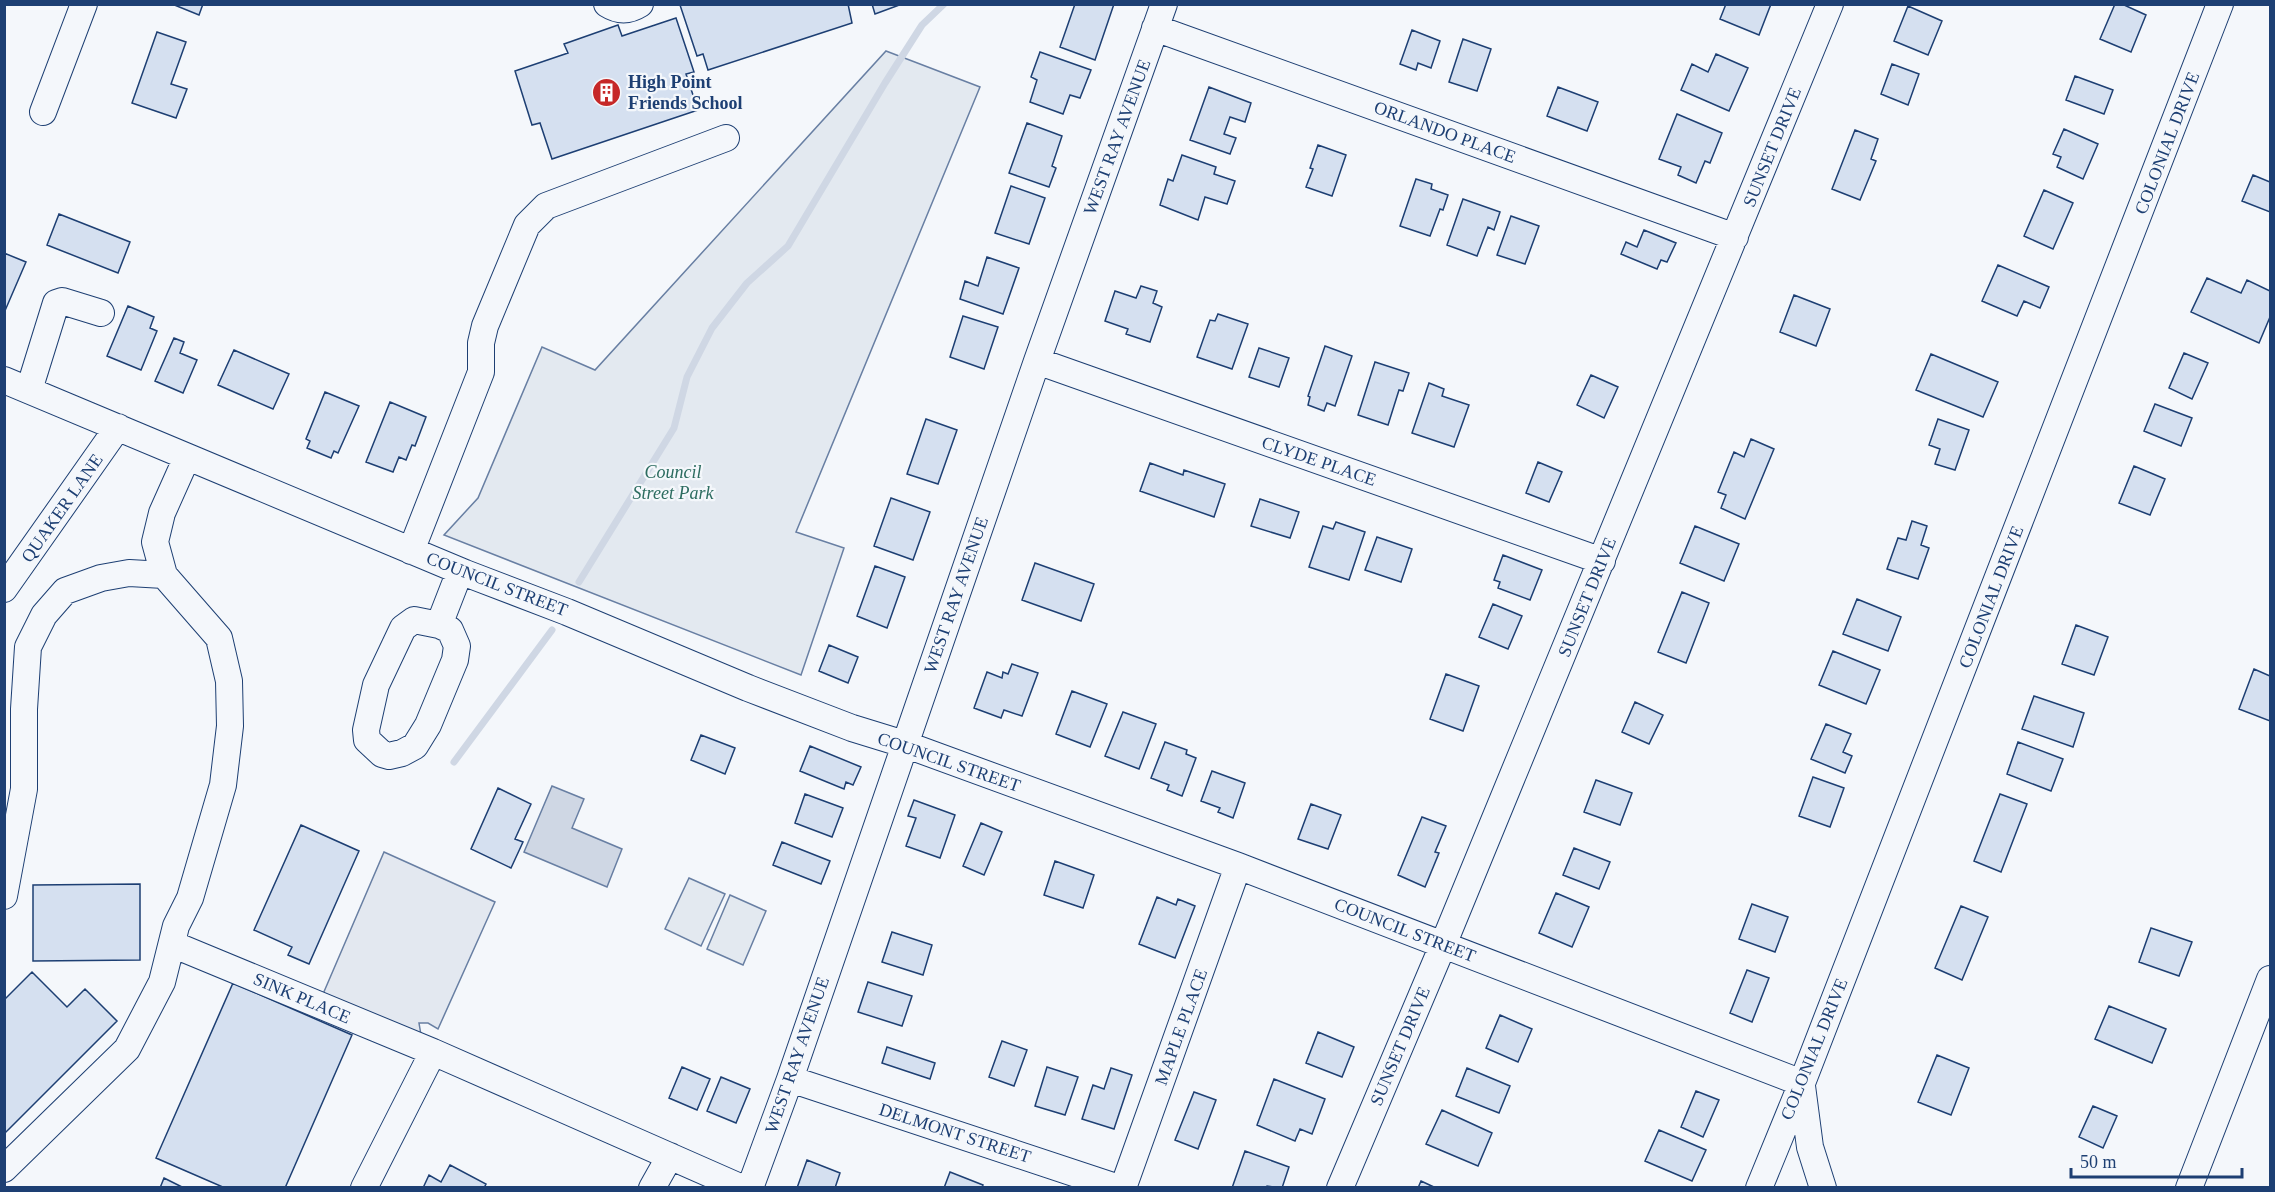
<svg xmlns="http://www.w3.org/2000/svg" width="2275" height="1192" font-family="'Times New Roman',serif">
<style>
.green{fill:#e3e9f0;stroke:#687fa3;stroke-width:1.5}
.parking{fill:#e3e8f0;stroke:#687fa3;stroke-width:1.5}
.water{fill:#cfd7e4;stroke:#687fa3;stroke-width:1.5}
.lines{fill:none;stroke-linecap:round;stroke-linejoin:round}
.stream{stroke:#cfd7e4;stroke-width:7}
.building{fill:#d5e0f0;stroke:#1d3f73;stroke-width:1.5}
.minor-casing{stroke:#1d3f73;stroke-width:28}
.minor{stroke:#f4f7fb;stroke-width:26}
.labels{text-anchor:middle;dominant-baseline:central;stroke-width:4.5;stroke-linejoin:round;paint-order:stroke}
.poi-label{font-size:18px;font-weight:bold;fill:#1d3f73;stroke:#f4f7fb;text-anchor:start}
.street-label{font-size:18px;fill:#1d3f73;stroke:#f4f7fb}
.park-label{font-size:18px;font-style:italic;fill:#2c6c60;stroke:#f4f7fb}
</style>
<rect width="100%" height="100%" fill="#f4f7fb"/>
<!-- green -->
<path class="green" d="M886 51 980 87 796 532 844 548 801 675 444 535 478 498 542 347 595 370Z
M689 878 725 894 701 946 665 929Z
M730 895 766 911 743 965 707 949Z"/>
<!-- parking -->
<path class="parking" d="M384 852 495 902 438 1029 428 1023H419L421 1035 323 994Z"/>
<!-- water -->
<path class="water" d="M552 786 584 799 572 828 622 849 607 887 524 852Z"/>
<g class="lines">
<!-- stream -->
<path class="stream" d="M579 582 674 428 687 377 712 328 747 283 788 246 885 83 922 25 944 4
M454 762 552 630"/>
</g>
<!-- building -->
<path class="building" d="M172 4H203L199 15Z
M848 4 852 23 708 70 703 54 697 56 680 5Z
M872 4H902L875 14Z
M1075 4H1114L1095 60 1060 47Z
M1726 4H1771L1759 35 1720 19Z
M2115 4H2122L2146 15 2131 52 2100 39Z
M1908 6 1942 21 1928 55 1894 41Z
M676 18 694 72 686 74 698 110 552 159 540 123 532 125 515 71 568 53 564 44 618 25 622 36Z
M1412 30 1440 41 1431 68 1418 63 1416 70 1400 64Z
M157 32 186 42 171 84 187 89 176 118 132 103Z
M1463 39 1491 49 1477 91 1449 82Z
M1040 52 1091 70 1080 98 1070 95 1063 114 1030 102 1037 80 1031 77Z
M1716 54 1748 68 1729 111 1681 90 1692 64 1708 72Z
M1892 64 1919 74 1908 105 1881 94Z
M2075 76 2113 90 2104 114 2066 100Z
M1209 87 1251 103 1245 122 1230 117 1224 134 1236 138 1230 154 1190 140Z
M1558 87 1598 102 1587 131 1547 116Z
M1677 114 1722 133 1710 163 1705 161 1696 183 1678 175 1681 167 1659 159Z
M1027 123 1062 136 1052 166 1056 168 1049 187 1009 173Z
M2064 129 2098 144 2083 179 2057 167 2061 157 2053 154Z
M1855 130 1878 139 1871 159 1876 161 1860 200 1832 189Z
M1318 145 1346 155 1332 196 1306 187 1313 169 1310 168Z
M1182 155 1216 167 1214 174 1235 181 1227 204 1205 197 1198 220 1160 205 1168 179 1173 181Z
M2253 175 2270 182V212L2242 201Z
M1416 179 1432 184 1431 189 1448 195 1443 210 1440 209 1430 236 1400 226Z
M1011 186 1045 198 1029 244 995 233Z
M2044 190 2073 203 2053 249 2024 236Z
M1463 199 1500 212 1494 230 1488 227 1477 256 1447 245Z
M59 214 130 242 118 273 47 245Z
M1511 216 1539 226 1525 264 1497 255Z
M1644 230 1676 243 1667 262 1661 260 1657 269 1621 254 1626 242 1637 247Z
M4 253 26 262 4 313Z
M987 257 1019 268 1003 314 960 299 965 281 978 286Z
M1998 265 2049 287 2040 308 2024 301 2017 316 1982 301Z
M2207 278 2241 293 2247 280 2270 291V317L2259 343 2191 312Z
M1141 286 1157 291 1153 303 1162 307 1150 342 1126 334 1128 329 1105 321 1115 291 1136 298Z
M1794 295 1830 309 1816 346 1780 332Z
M128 306 154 317 150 328 157 331 141 370 107 356Z
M1218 314 1248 324 1232 369 1197 357 1210 320 1215 321Z
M963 316 998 327 984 369 950 357Z
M174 338 184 342 180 353 197 360 183 393 155 381Z
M1325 346 1352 356 1335 406 1327 403 1324 411 1308 405 1310 397 1308 396Z
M1259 348 1289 358 1279 387 1249 377Z
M234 350 289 374 273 409 218 385Z
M2184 353 2208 363 2192 399 2169 388Z
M1931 354 1998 382 1983 417 1916 390Z
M1375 362 1409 373 1403 391 1399 390 1388 425 1358 415Z
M1591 375 1618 387 1604 418 1577 405Z
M1429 383 1444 389 1442 396 1469 405 1454 447 1412 433Z
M325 392 359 406 338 453 334 451 331 458 307 448 310 441 306 439Z
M390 402 426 417 415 446 412 445 406 460 399 457 393 472 366 462Z
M2155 404 2192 418 2181 446 2144 431Z
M926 419 957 430 938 484 907 474Z
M1938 419 1969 430 1955 470 1935 464 1940 449 1929 445Z
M1751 439 1774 449 1745 519 1721 508 1726 495 1718 492 1734 452 1744 457Z
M1538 462 1562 472 1549 502 1526 493Z
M1150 463 1183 475 1184 470 1225 484 1214 517 1140 491Z
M2134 466 2165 479 2150 515 2119 503Z
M891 498 930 512 913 560 874 546Z
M1260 499 1299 512 1290 538 1251 526Z
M1912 521 1927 526 1921 545 1929 548 1918 579 1887 569 1898 538 1906 540Z
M1336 522 1365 532 1349 580 1309 567 1323 526 1333 529Z
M1695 526 1739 544 1724 581 1680 563Z
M1377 537 1412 549 1401 582 1365 570Z
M1503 555 1542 570 1530 600 1498 588 1500 582 1494 580Z
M1035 563 1094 584 1081 621 1022 600Z
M875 566 905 577 887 628 857 616Z
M1682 592 1709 603 1686 663 1658 652Z
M1857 599 1901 617 1888 651 1843 634Z
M1493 604 1522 616 1508 649 1479 637Z
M2076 625 2108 637 2094 675 2062 664Z
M829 645 858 657 848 683 819 671Z
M1833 651 1880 670 1866 704 1819 685Z
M1012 664 1038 673 1022 716 1004 710 1001 718 974 708 987 672 1002 678 1003 672 1008 674Z
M2254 669 2270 676V721L2239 709Z
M1446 674 1479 686 1463 731 1430 719Z
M1072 691 1107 704 1090 747 1056 734Z
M2034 696 2084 713 2073 747 2022 729Z
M1635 702 1663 715 1649 744 1622 732Z
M1123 712 1156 724 1139 769 1105 756Z
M1826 724 1851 734 1843 752 1852 756 1845 773 1811 759Z
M701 735 735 748 725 774 691 760Z
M1165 742 1187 750 1186 754 1196 758 1182 796 1167 790 1169 785 1151 778Z
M2018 742 2063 759 2051 791 2007 774Z
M810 746 861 767 853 785 846 782 844 789 800 771Z
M1212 771 1245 783 1233 818 1218 812 1220 808 1201 801Z
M1813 777 1844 788 1830 827 1799 816Z
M1596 780 1632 793 1620 825 1584 812Z
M498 788 531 804 515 839 523 842 511 868 471 849Z
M805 794 843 808 832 837 795 823Z
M2000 794 2027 804 2001 872 1974 861Z
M914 800 955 815 940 858 906 846 916 818 908 816Z
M1311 804 1341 815 1328 849 1298 839Z
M1422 817 1446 826 1435 852 1439 853 1425 887 1398 875Z
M981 823 1002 832 984 875 963 866Z
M301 825 359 851 309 964 288 955 292 947 254 930Z
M782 842 830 861 821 884 773 865Z
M1574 848 1610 862 1599 889 1563 875Z
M1055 861 1094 875 1083 908 1044 895Z
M140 884V960L33 961V885Z
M1556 893 1589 907 1572 947 1539 933Z
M1157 897 1176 905 1178 899 1195 906 1175 958 1139 944Z
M1752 904 1788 917 1775 952 1739 939Z
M1961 906 1988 917 1962 980 1935 968Z
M2151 928 2192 942 2179 976 2139 962Z
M892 932 932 945 923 975 882 962Z
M1747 970 1769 978 1752 1022 1730 1013Z
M32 972 67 1007 85 989 117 1021 4 1134V1000Z
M868 982 912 996 902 1026 858 1012Z
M233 983 352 1035 285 1188H225L156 1158Z
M2109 1006 2166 1029 2152 1063 2095 1039Z
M1500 1015 1532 1029 1518 1062 1486 1048Z
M1318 1032 1354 1047 1342 1077 1306 1063Z
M1002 1041 1027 1050 1014 1086 989 1077Z
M887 1047 935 1063 930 1079 882 1063Z
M1937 1055 1969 1068 1951 1115 1918 1102Z
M682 1067 710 1079 697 1110 669 1098Z
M1047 1067 1078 1077 1065 1115 1035 1106Z
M1111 1068 1132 1075 1114 1129 1082 1119 1093 1085 1104 1089Z
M1467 1068 1510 1086 1499 1113 1456 1096Z
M721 1077 750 1089 736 1123 707 1111Z
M1274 1079 1325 1099 1312 1134 1300 1129 1295 1141 1257 1125Z
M1696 1091 1719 1100 1703 1137 1681 1127Z
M1194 1092 1216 1100 1198 1149 1175 1140Z
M2093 1106 2117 1116 2103 1148 2079 1137Z
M1442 1110 1492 1133 1478 1166 1426 1144Z
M1659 1130 1706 1150 1692 1181 1645 1161Z
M1245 1151 1289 1167 1282 1188 1267 1186 1266 1188H1232Z
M807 1160 840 1173 835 1188H797Z
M450 1165 486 1184 484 1188H423L429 1175 441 1182Z
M950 1172 983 1185 982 1188H944Z
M164 1178 184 1188H160Z
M1421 1181 1436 1188H1418Z"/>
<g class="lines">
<defs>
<path id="minor" d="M607 4C618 11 629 11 640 4
M1155 28 1735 237
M43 112 84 4
M1037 361 1602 561
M4 380 465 573 567 612 748 688 852 728 904 744 1238 866 1802 1083
M29 390 56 303 62 301 101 313
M411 551 481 372V343L485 326 527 225 546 206 726 138
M4 589 118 427
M414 620 439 625 450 630 457 646 455 660 428 725 415 746 402 753 389 756 382 754 367 740 366 730 376 685 403 628Z
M439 625 460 571
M4 896 24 789V709L28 647 44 615 65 591 101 578 129 573 164 575
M172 944 433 1052 742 1188
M790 1079 1119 1188
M1802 1086 1810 1147 1823 1188
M4 1169 127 1049 162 982 176 926 190 898 223 785 230 726 229 681 219 638 164 575 155 542 162 513 187 457
M364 1188 433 1052
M652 1188 670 1156
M750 1188 790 1079 1037 361 1164 4
M1123 1188 1238 866
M1340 1188 1443 945 1830 4
M1759 1188 1802 1083 2220 4
M2189 1188 2270 979"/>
</defs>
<!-- minor casing -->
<use href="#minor" class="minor-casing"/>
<!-- minor -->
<use href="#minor" class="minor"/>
</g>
<!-- icons -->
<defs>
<symbol id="building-disc" viewBox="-11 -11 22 22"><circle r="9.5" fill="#c62828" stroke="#f4f7fb"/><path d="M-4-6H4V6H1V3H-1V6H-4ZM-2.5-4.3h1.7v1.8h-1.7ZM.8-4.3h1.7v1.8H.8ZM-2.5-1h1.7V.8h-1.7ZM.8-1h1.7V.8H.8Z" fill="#fff"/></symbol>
</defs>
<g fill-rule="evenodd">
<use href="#building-disc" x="590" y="76" width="33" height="33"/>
</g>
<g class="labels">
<!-- poi labels -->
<g class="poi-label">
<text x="628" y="82">High Point<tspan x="628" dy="21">Friends School</tspan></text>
</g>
<!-- street labels -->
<g class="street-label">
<text transform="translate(1445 132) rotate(20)">ORLANDO PLACE</text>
<text transform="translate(1117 137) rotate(-70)">WEST RAY AVENUE</text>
<text transform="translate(2167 143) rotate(-69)">COLONIAL DRIVE</text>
<text transform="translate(1772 147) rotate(-68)">SUNSET DRIVE</text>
<text transform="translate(1319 461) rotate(19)">CLYDE PLACE</text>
<text transform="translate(62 508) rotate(-55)">QUAKER LANE</text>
<text transform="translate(497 584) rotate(21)">COUNCIL STREET</text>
<text transform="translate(956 595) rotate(-71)">WEST RAY AVENUE</text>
<text transform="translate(1587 597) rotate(-68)">SUNSET DRIVE</text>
<text transform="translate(1991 597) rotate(-69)">COLONIAL DRIVE</text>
<text transform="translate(949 762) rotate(19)">COUNCIL STREET</text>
<text transform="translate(1405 930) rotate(21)">COUNCIL STREET</text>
<text transform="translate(302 998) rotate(23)">SINK PLACE</text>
<text transform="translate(1181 1027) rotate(-70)">MAPLE PLACE</text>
<text transform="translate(1400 1046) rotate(-67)">SUNSET DRIVE</text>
<text transform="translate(1814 1049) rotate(-68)">COLONIAL DRIVE</text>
<text transform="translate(797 1055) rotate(-71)">WEST RAY AVENUE</text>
<text transform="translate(955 1133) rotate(18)">DELMONT STREET</text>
</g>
<!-- park labels -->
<g class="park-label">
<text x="673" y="472">Council<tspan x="673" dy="21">Street Park</tspan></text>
</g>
</g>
<!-- border -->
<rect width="2275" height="1192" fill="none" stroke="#1d3f73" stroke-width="12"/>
<!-- scale -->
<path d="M2071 1168v9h171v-9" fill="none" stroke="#1d3f73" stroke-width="3"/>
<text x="2080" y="1168" font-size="18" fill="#1d3f73" stroke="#f4f7fb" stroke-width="4.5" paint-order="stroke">50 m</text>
</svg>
